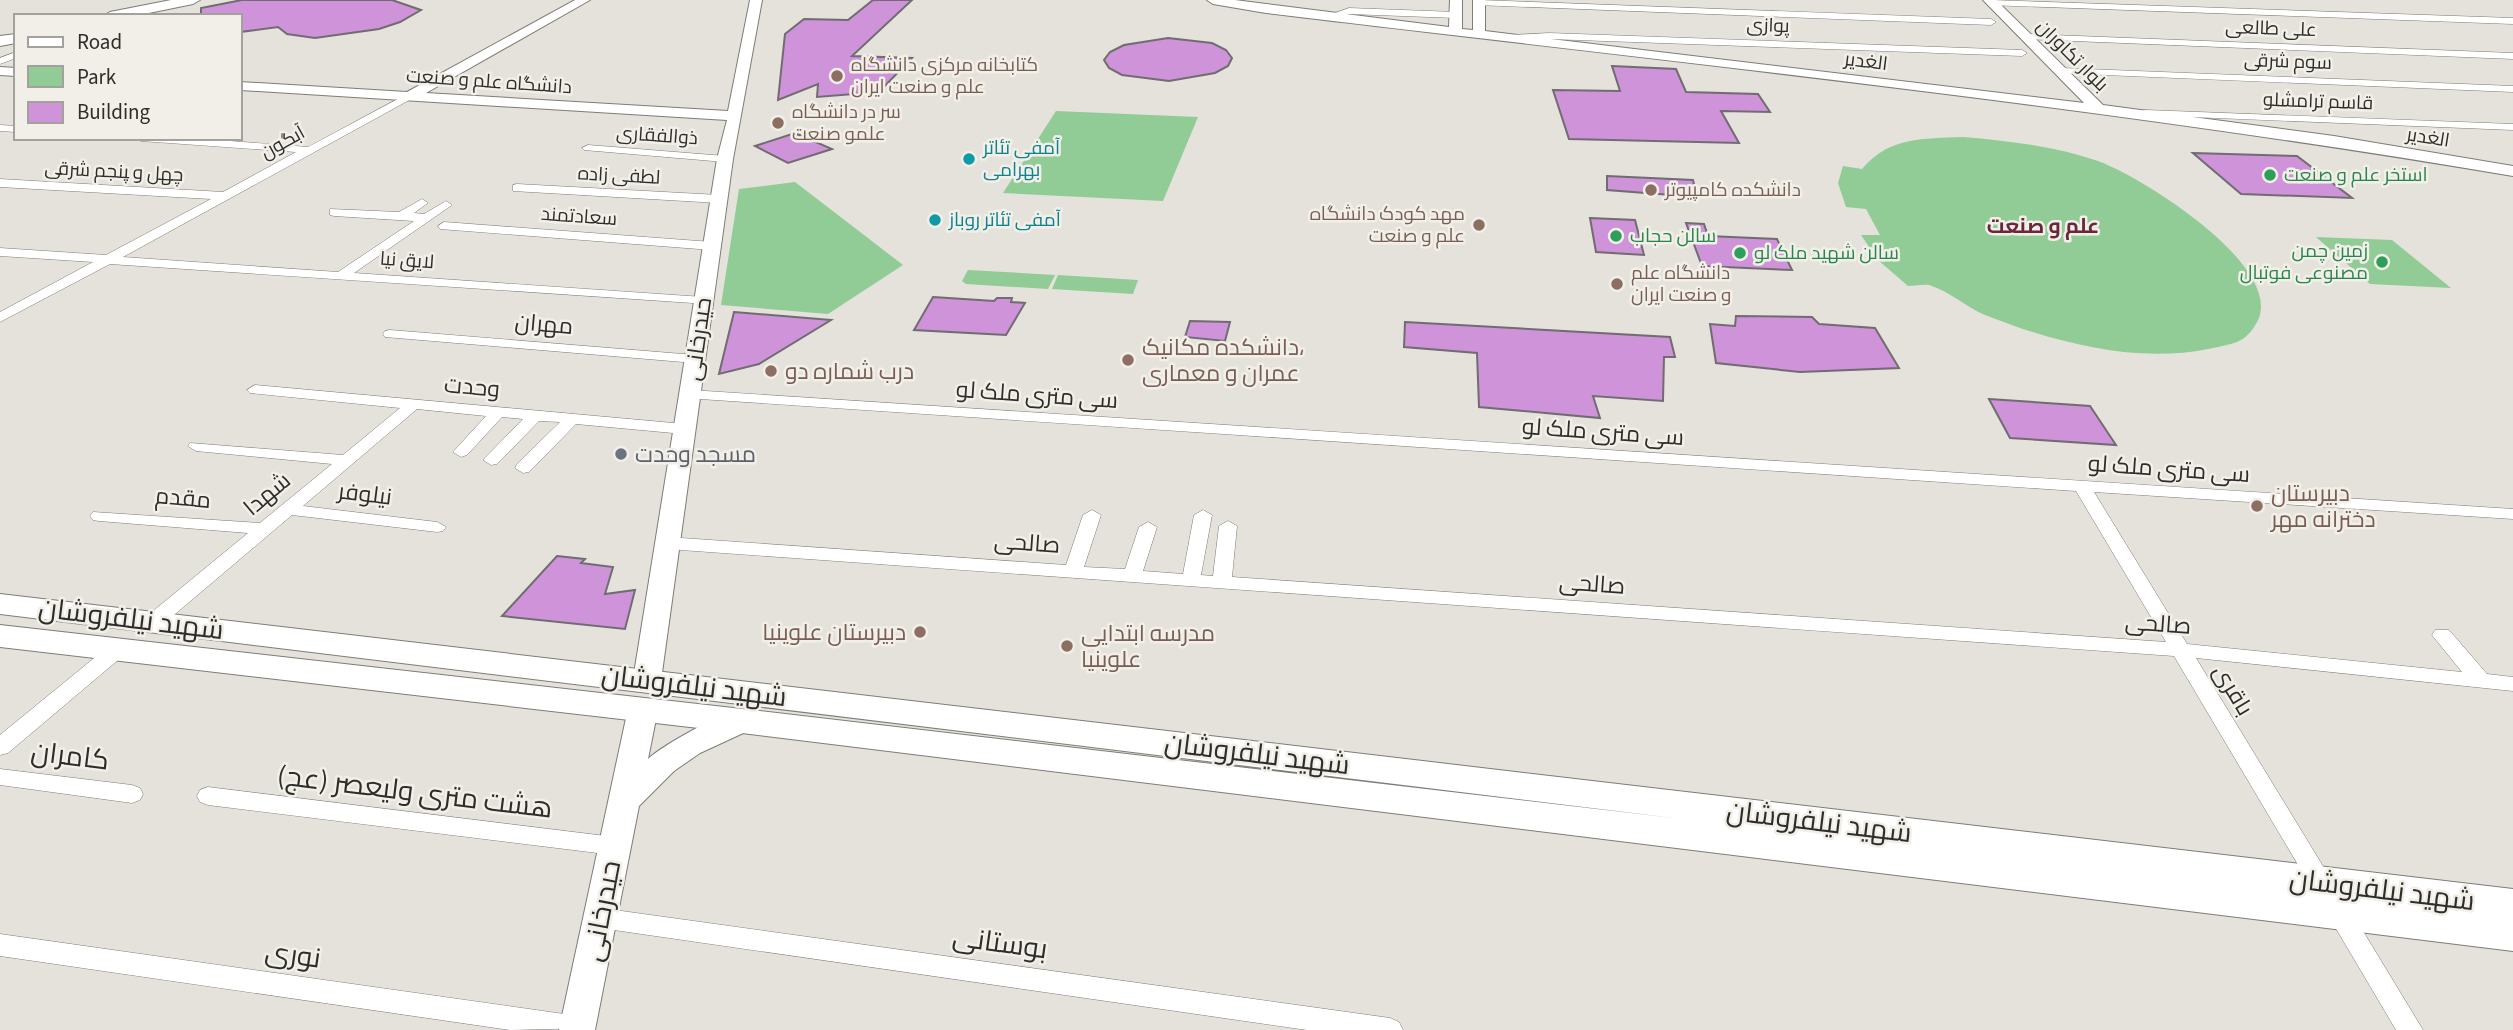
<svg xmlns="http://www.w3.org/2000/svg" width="2513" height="1030" font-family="'Source Sans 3',Cairo,sans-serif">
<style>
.green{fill:#91cb96}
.building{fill:#ce93d8;stroke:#716c71;stroke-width:2}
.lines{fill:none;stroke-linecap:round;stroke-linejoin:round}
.street-casing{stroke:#7e7c76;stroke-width:1}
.secondary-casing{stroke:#7e7c76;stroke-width:2}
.primary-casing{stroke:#7e7c76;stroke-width:2}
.street{fill:#fff;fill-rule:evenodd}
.secondary{fill:#fff;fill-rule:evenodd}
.primary{fill:#fff;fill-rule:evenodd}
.education-dot{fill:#8d6e63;stroke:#f1efe8;stroke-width:2.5}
.culture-dot{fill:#0f9aa8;stroke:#f1efe8;stroke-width:2.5}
.leisure-dot{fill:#2e9e5b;stroke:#f1efe8;stroke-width:2.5}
.worship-dot{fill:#6b7280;stroke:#f1efe8;stroke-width:2.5}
.labels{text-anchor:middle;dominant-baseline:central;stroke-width:5;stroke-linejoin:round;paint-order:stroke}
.far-street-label{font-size:19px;fill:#2e2d2a;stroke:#f1efe8}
.far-education-label{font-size:19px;fill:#785e54;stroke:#f1efe8;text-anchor:start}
.far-culture-label{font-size:19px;fill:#0d838f;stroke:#f1efe8;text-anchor:start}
.far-leisure-label{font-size:19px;fill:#27864d;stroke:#f1efe8;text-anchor:start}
.far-neighbourhood-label{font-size:21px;font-weight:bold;fill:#6a263b;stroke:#f1efe8}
.street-label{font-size:23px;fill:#2e2d2a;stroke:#f1efe8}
.education-label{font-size:23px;fill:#785e54;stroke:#f1efe8;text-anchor:start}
.worship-label{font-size:23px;fill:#5b616d;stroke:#f1efe8;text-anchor:start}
.near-street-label{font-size:28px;fill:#2e2d2a;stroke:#f1efe8}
</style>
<rect width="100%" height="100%" fill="#e4e2db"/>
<!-- green -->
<path class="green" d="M1056 111 1198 117 1163 201 1003 193Z
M1963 137C2009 141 2055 146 2098 161 2142 177 2279 263 2259 318 2255 327 2248 337 2239 341 2230 345 2217 347 2208 349 2135 364 2053 342 1985 315 1966 307 1949 291 1929 285 1923 284 1914 286 1908 286L1878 260 1861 235H1880L1866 209 1846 207 1838 183 1843 166 1862 169C1890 136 1923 139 1963 137Z
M795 182 903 265 828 314 721 305 739 189Z
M2316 237 2392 240 2451 288 2370 284Z
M968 270 1055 275 1048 289 966 284 962 281Z
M1058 275 1138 280 1133 294 1052 289Z"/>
<!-- building -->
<path class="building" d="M242 0H392L421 10 400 22 379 29 315 38 287 34 278 27 240 32V16H201V8Z
M873 0H912L852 56 912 58 879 92 817 97 818 84 778 100 785 34 804 19 848 20Z
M1168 38 1212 43 1226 50 1232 58 1228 66 1215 73 1169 81 1122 75 1109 68 1104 60 1110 52 1124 45Z
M1612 66 1676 69 1686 92 1758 94 1770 112 1721 111 1739 143 1569 139 1553 90 1620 91Z
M795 133 832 149 788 163 755 146Z
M2193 153 2297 156 2352 198 2241 194Z
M1607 176 1693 180 1697 197 1607 190Z
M1590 218 1635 220 1644 255 1596 252Z
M1686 223 1704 224 1708 236 1777 239 1792 270 1702 266Z
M933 297 994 301 997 298H1012L1011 302 1025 303 1006 335 914 330Z
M734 312 831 320 759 364 719 374Z
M1736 316 1812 317 1819 324 1875 328 1899 368 1800 372 1716 363 1710 324 1735 326Z
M1190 321 1230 322 1225 341 1185 337Z
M1405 322 1670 337 1675 357H1664L1663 401 1593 396 1600 418 1479 407 1477 353 1404 347Z
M1989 399 2090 406 2116 445 2010 438Z
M557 556 585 559 581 563 613 567 605 594 635 590 625 629 502 616Z"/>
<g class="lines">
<defs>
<path id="street" d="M1479 0 1991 19 1996 22 1991 25 1476 5 1475 3Z
M1991 0 2513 18V24L1988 5 1987 3Z
M1349 8 1456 12 1460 15 1456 18 1349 14 1329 20 1324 17Z
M1549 33 2022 50 2027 53 2022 56 1549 39 1513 41 1508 38 1513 35Z
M2027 34 2513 53V59L2024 39V35Z
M16 52V58L0 64V58Z
M2061 68 2513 86V92L2057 73 2056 71Z
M409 93 414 96 413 98 123 257 338 272 414 221 334 216 330 215V209L399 212 422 199 428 203 414 213 424 214 446 201 452 205 354 273 703 297 708 298V304L110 264 0 322V312L93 262 0 256V248L106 255 211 199 0 187V179L223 192 296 152 141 141 136 138H191L308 147Z
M2146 110 2513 124V130L2142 115V111Z
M0 125 16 126V132L0 131Z
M588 145 725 156 731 159 725 162 584 150 582 148Z
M517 184 719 195 725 199 719 203 513 191V185Z
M444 222 712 242 718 246 712 250 440 229 438 226Z
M390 330 695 355 702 359 695 363 385 337 383 334 385 331Z
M255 385 684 424 692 429 684 434 576 424 529 472 523 473 515 468 517 464 560 422 539 421 497 464 491 465 483 460 523 419 502 417 467 455 461 457 453 452 486 416 417 409 303 506 437 522 446 527 443 531 437 532 292 515 161 626H147L144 621 147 616 248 533 99 521 93 520 90 516 93 512 260 523 332 464 196 451 188 446 190 443 343 455 400 408 250 393 247 390Z
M690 390 2513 509V519L2094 492 2187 644 2462 672 2432 635 2435 630H2449L2487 674 2513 677V691L2196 658 2329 876 2333 883 2329 890 2321 893 2313 890 2174 656 667 549 658 543 667 537 1066 565 1083 515 1092 510 1101 515 1084 567 1125 569 1139 527 1148 522 1157 527 1143 571 1183 574 1194 515 1203 510 1212 515 1201 575 1213 576 1219 526 1228 521 1237 526 1232 577 2166 642 2076 491 685 398 682 395 685 392Z
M117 643 124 645 127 650 124 655 8 753 0 755V735L110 645Z
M0 769 132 785 140 788 143 794 140 800 132 803 0 785Z
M208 787 614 837 622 839 626 846 622 853 614 855 208 805 200 802 197 796 200 790Z
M2337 900 2346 903 2423 1030H2396L2325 910 2328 903Z
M600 908 1390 1018 1399 1022 1403 1030H1307L600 928 591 925 588 918 591 911Z
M0 934 578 1016 587 1020 591 1028 510 1030 0 956Z"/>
<path id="secondary" d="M575 0H590L426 93 728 111 750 0H762L733 159 661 680 657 687 647 690 637 687 633 680 717 159 727 120 240 90V82L407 92Z
M1207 0H1235L1449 27 1450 0H1462V29L1473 30V0H1485V31L2084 103 1983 0H1996L2103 105 2334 136 2513 166V176C2100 106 1682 63 1266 13L1213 4Z
M0 67 16 68V76L0 75Z
M643 699 653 702 658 709 648 759C662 746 723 711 742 710 743 710 752 713 752 713L757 721 752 729 700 753 674 771 639 806 595 1030H559L628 709 633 702Z"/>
<path id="primary" d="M171 0H200L193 4 134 16H103L110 12Z
M16 34V43L0 46V36Z
M0 594 2513 889V951L742 733 0 647V625L742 709 1682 819 0 614Z"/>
</defs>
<!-- street casing -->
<use href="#street" class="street-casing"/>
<!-- secondary casing -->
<use href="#secondary" class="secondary-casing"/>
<!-- primary casing -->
<use href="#primary" class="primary-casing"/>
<!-- street -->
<use href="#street" class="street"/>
<!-- secondary -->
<use href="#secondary" class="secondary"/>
<!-- primary -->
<use href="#primary" class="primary"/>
</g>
<!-- markers -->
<g class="education-dot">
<circle cx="837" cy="76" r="7"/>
<circle cx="778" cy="123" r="7"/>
<circle cx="1651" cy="190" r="7"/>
<circle cx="1479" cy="225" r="7"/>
<circle cx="1617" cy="284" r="7"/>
<circle cx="1128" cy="360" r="7"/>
<circle cx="771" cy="371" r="7"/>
<circle cx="2257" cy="506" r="7"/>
<circle cx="920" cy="632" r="7"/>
<circle cx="1067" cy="646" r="7"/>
</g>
<g class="culture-dot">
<circle cx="969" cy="159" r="7"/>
<circle cx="935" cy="220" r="7"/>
</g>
<g class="leisure-dot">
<circle cx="2270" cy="175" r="7"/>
<circle cx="1616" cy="236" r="7"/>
<circle cx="1740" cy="253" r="7"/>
<circle cx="2382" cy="262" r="7"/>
</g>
<circle class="worship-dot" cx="621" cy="454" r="7"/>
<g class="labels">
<!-- far-street labels -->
<g class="far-street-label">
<text transform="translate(1768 26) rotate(2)">پوازی</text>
<text transform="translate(2271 29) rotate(2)">علی طالعی</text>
<text transform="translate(2072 56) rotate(45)">بلوار تکاوران</text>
<text transform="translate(1866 62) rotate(7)">الغدیر</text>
<text transform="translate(2288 62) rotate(2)">سوم شرقی</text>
<text transform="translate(489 82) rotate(4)">دانشگاه علم و صنعت</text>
<text transform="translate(2318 102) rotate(2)">قاسم ترامشلو</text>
<text transform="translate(657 136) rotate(4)">ذوالفقاری</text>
<text transform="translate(2428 138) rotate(9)">الغدیر</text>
<text transform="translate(283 143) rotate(-29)">آبگون</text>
<text transform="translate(114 172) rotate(3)">چهل و ‍پنجم شرقی</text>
<text transform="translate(619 176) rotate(3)">لطفی زاده</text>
<text transform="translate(579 217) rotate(4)">سعادتمند</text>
<text transform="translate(407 261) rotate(4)">لایق نیا</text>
</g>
<!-- far-education labels -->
<g class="far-education-label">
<text x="851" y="65">کتابخانه مرکزی دانشگاه<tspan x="851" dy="22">علم و صنعت ایران</tspan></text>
<text x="792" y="112">سر در دانشگاه<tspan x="792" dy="22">علمو صنعت</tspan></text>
<text x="1665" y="190">دانشکده کامپیوتر</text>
<text x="1465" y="214" text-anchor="end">مهد کودک دانشگاه<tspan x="1465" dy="22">علم و صنعت</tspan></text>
<text x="1631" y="273">دانشگاه علم<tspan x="1631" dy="22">و صنعت ایران</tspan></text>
</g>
<!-- far-culture labels -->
<g class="far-culture-label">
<text x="983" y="148">آمفی تئاتر<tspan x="983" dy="22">بهرامی</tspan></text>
<text x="949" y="220">آمفی تئاتر روباز</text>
</g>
<!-- far-leisure labels -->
<g class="far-leisure-label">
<text x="2284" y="175">استخر علم و صنعت</text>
<text x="1630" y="236">سالن حجاب</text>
<text x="2368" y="251" text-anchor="end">زمین چمن<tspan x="2368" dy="22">مصنوعی فوتبال</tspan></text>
<text x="1754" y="253">سالن شهید ملک لو</text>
</g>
<!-- far-neighbourhood labels -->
<g class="far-neighbourhood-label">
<text x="2043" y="226">علم و صنعت</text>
</g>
<!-- street labels -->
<g class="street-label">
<text transform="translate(544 324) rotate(5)">مهران</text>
<text transform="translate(698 339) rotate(-82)">حیدرخانی</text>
<text transform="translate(472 387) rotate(5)">وحدت</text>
<text transform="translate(1037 395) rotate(4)">سی متری ملک لو</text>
<text transform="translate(1603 432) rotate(4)">سی متری ملک لو</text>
<text transform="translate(2169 469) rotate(4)">سی متری ملک لو</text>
<text transform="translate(267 494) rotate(-40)">شهدا</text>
<text transform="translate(365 494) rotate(7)">نیلوفر</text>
<text transform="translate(183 498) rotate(5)">مقدم</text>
<text transform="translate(1027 543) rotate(4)">صالحی</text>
<text transform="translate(1592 584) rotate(4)">صالحی</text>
<text transform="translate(2158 624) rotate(4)">صالحی</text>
<text transform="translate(2233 690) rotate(59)">باقری</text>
</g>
<!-- education labels -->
<g class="education-label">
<text x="1142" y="347">دانشکده مکانیک،<tspan x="1142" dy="26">عمران و معماری</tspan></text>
<text x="785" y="371">درب شماره دو</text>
<text x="2271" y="493">دبیرستان<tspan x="2271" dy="26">دخترانه مهر</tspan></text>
<text x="906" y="632" text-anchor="end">دبیرستان علوینیا</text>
<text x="1081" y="633">مدرسه ابتدایی<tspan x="1081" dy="26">علوینیا</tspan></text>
</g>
<!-- worship labels -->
<g class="worship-label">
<text x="635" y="454">مسجد وحدت</text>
</g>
<!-- near-street labels -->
<g class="near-street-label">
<text transform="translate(131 619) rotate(7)">شهید نیلفروشان</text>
<text transform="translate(694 686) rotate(7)">شهید نیلفروشان</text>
<text transform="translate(1257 754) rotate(7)">شهید نیلفروشان</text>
<text transform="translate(70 756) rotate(7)">کامران</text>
<text transform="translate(415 792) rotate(7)">هشت متری ولیعصر (عج)</text>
<text transform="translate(1819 822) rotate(7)">شهید نیلفروشان</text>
<text transform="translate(2382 890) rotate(7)">شهید نیلفروشان</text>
<text transform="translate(602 911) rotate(-79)">حیدرخانی</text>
<text transform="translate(1000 943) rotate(8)">بوستانی</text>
<text transform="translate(293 955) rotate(8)">نوری</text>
</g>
</g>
<!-- legend -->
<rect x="14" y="14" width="228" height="126" fill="#f1efe8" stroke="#a3a19c" stroke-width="2"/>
<rect x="28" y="37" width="35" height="10" fill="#ffffff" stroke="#a3a19c" stroke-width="2"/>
<text x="77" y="49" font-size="21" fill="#2e2d2a">Road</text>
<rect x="28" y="66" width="35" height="21" fill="#91cb96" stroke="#a3a19c" stroke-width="2"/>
<text x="77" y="84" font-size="21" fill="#2e2d2a">Park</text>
<rect x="28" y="102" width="35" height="21" fill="#ce93d8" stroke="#a3a19c" stroke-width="2"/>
<text x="77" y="119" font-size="21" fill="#2e2d2a">Building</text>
</svg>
